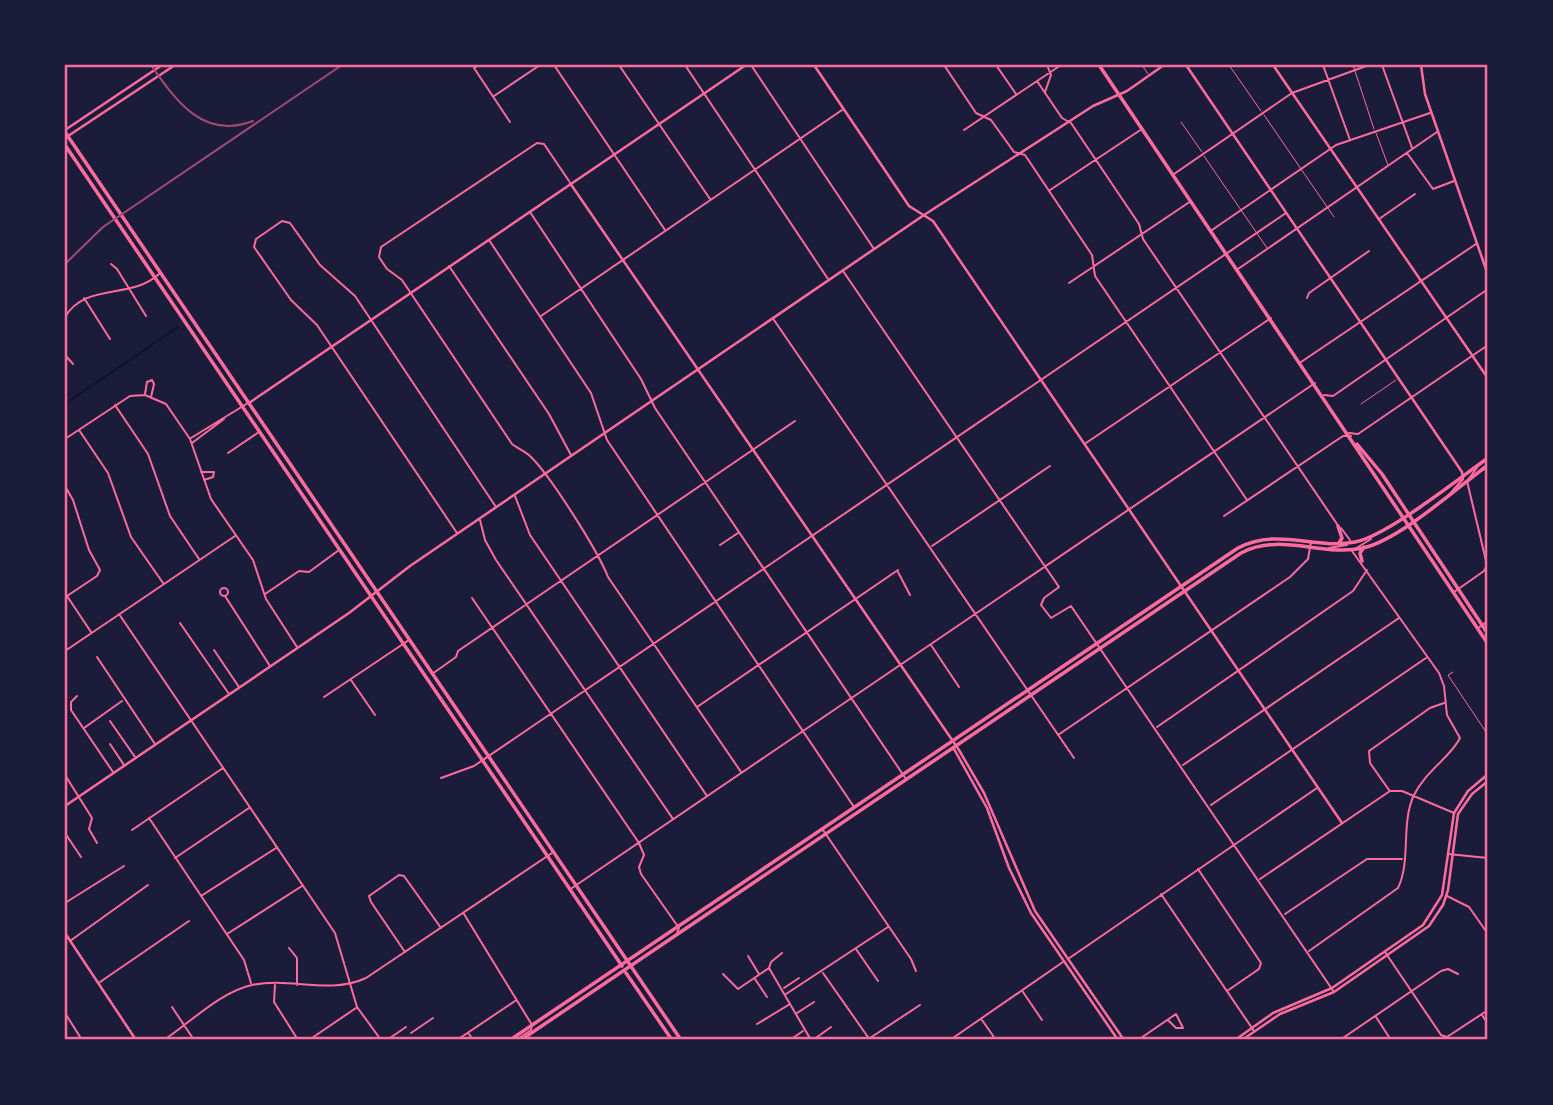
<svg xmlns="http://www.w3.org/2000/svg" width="1553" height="1105" font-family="'Alegreya Sans',sans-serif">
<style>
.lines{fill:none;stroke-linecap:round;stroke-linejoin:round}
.stream{stroke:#12122b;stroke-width:2}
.service{stroke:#ff6b9d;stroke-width:1}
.minor{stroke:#ff6b9d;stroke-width:2}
.tertiary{stroke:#ff6b9d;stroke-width:2.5}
.secondary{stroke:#ff6b9d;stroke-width:2.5}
.primary{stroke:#ff6b9d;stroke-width:3.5}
.rail{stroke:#a44b75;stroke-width:2}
.neatline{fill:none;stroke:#ff6b9d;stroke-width:2.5}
</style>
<rect width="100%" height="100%" fill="#1b1b3a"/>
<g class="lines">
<!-- stream -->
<path class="stream" d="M65 404 178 327"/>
<!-- service -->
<path class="service" d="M1142 65 1148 74
M1229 65 1261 111
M1353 65 1374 129
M1264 115 1334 217
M1181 122 1202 152
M1376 133 1388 165
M1204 156 1267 248
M1361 404 1396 380
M1453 672 1448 675 1488 735"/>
<!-- minor -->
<path class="minor" d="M479 65 474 68 510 122
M554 65 665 230
M619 65 710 199
M685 65 828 279
M751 65 874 249
M944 65 976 113 991 120 1014 152 1025 155 1092 255 1095 276 1247 500
M996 65 1016 94
M1323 65 1350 140
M1382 65 1412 148
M1037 81 1062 118 1071 123 1139 224 1143 239 1337 524
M1045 92 1051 75 1047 65
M494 96 540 65
M964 130 1061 65
M1407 153 1433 189 1454 181
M1174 174 1292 93 1369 65
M569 181 544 144 537 143 381 247 379 257 387 269 402 280 512 444C517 448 525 451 530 456 550 475 598 551 608 577L741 772
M1050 190 1142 129
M530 212 641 379 655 408 906 779
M1379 219 1415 194
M1212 230 1336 145 1430 113
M489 240 591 393 607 440 854 807
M111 264 117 269 146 316
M449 266 549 414 571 455
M1238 269 1437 132
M843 271 1059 587 1044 598 1041 605 1051 618 1071 606 1334 992
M1069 283 1191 201
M84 298 110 339
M1307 298 1309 293 1369 251
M541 316 842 110
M65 317C86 282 131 300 159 274
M774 320 1074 758
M65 355 73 364
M1301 362 1476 244
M145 394 147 382 152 380 154 384 151 397
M1324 395 1333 396 1488 289
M115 405 148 454 170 516 199 559
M79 430 108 473 131 537 163 583
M1349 433 1358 434 1488 345
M191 438 248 403
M65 439 130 396 145 395 166 404 190 439 211 499 253 560 266 599 297 647
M192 443 224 419
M1086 443 1271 318
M228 453 259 432
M201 472H214L213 477 204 480
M65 486 73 500 89 550 100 570 97 576 67 596
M515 496 530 535 707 796
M1224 516 1343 436H1351
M480 520 485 540 496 560 673 819
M1341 528 1350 540
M457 533 317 325 291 300 254 247 256 239 282 221 290 223 320 265 355 296 496 507
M720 545 738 533
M932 546 1050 466
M1329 548 1347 545
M1355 549 1371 539
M898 572 910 595
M220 592a4 4 0 1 1 8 0a4 4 0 1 1-8 0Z
M1454 592 1484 571 1487 565 1467 481 1479 465
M65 593 91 632
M265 594 299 571 309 572 339 550
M225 596 270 666
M472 598 639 843 644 855 639 867 641 874 679 928 677 933
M119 614 335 933 357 1007 381 1040
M180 623 229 694
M1478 628 1488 621
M931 645 959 687
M214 650 239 687
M65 651 235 536
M97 657 155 744
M432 674 456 657 458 651 795 421
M351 680 375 715
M77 696 71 702V710L113 772
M324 697 409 640
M697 707 898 570
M110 721 135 757
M1157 727 1353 591 1367 570
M84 728 122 701
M1058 735 1290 577 1308 559 1311 542
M110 744 124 765
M1183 765 1399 618
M65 775 92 818 89 829 97 843
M441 778 474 766 1286 213
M1389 790 1370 763 1369 751 1430 708 1444 703
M1211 805 1426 658
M149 818 244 960 251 983
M132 830 223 768
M823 830 911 959 916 971
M65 833 81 857
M1448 854 1488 858
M175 858 249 808
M1198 869 1261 963 1259 969 1227 991
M1260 879 1390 791H1402L1454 813
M572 888 1315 383
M1161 894 1254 1031
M201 896 276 848
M1447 896 1469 907 1488 934
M65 903 124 866
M464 914 532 1025 531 1030 516 1040
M1285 914 1367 859H1402
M227 934 302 886
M70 941 148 885
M289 948 297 958V985
M856 949 878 981
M1309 951 1398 888C1411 861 1401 826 1413 797 1425 771 1451 757 1460 738L1447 715 1444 686 1439 673 1352 551
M405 952 371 902 369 896 399 875 404 876 441 928
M1385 952 1441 1035 1447 1037 1488 1010
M748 956 759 974
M1068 959 1317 788
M769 968 811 1040
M823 973 870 1040
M723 974 738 989 769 968 771 962 782 953
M755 979 767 997
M100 982 189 921
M275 985 274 1002 298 1040
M784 988 799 978
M1023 992 1042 1020
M786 994 888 927
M172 1007 194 1040
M65 1013 82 1040
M797 1013 814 1002
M1482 1015 1488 1024
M1376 1017 1391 1040
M982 1020 996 1040
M757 1024 790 1004
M411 1033 433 1018
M469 1034 473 1040
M242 1038 244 1040
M870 1038 920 1005
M164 1040C191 1022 220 992 252 985 291 977 329 995 366 978L552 853
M309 1040 356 1008
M387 1040 406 1027
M457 1040 515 1001
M790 1040 803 1031
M813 1040 831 1027
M950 1040 1063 962
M1138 1040 1176 1014 1183 1028H1176L1168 1020
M1340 1040 1441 971 1448 969 1458 974"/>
<!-- tertiary -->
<path class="tertiary" d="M814 65 909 206 933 221 1342 823
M1186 65 1462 472 1463 479 1450 494
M1273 65 1487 377
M1421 65 1425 94 1488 275
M570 183 959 750 984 793 1035 911 1124 1040
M249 403 746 65
M954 749 987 808 1009 868 1031 913 1118 1040
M65 806 349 613 410 566 924 215 1093 106 1127 91 1164 65
M65 933 136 1040
M1235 1040 1273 1013 1332 988 1423 925 1442 895 1454 813 1468 791 1488 774
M1242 1040 1280 1014 1334 992 1429 926 1443 905 1448 890 1458 814 1472 794 1488 781"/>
<!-- secondary -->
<path class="secondary" d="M65 130 162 65
M65 138 175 65"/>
<!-- primary -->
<path class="primary" d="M1099 65 1488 644
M65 132 681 1040
M65 145 622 966
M1357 444 1382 474 1488 634
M1338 526 1342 538 1339 543
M1362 561 1360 553 1364 547
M626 973 672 1040
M510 1040 1238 548C1278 527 1314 550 1355 542 1387 536 1458 479 1488 458
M521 1040 1241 553C1281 532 1321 557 1363 548 1399 540 1457 488 1488 465"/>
<!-- rail -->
<path class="rail" d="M151 65C176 101 203 140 253 121
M65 264 103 227 342 65"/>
</g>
<!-- border -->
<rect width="1553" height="1105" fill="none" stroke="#1b1b3a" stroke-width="133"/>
<rect x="66" y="66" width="1420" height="972" class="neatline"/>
</svg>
